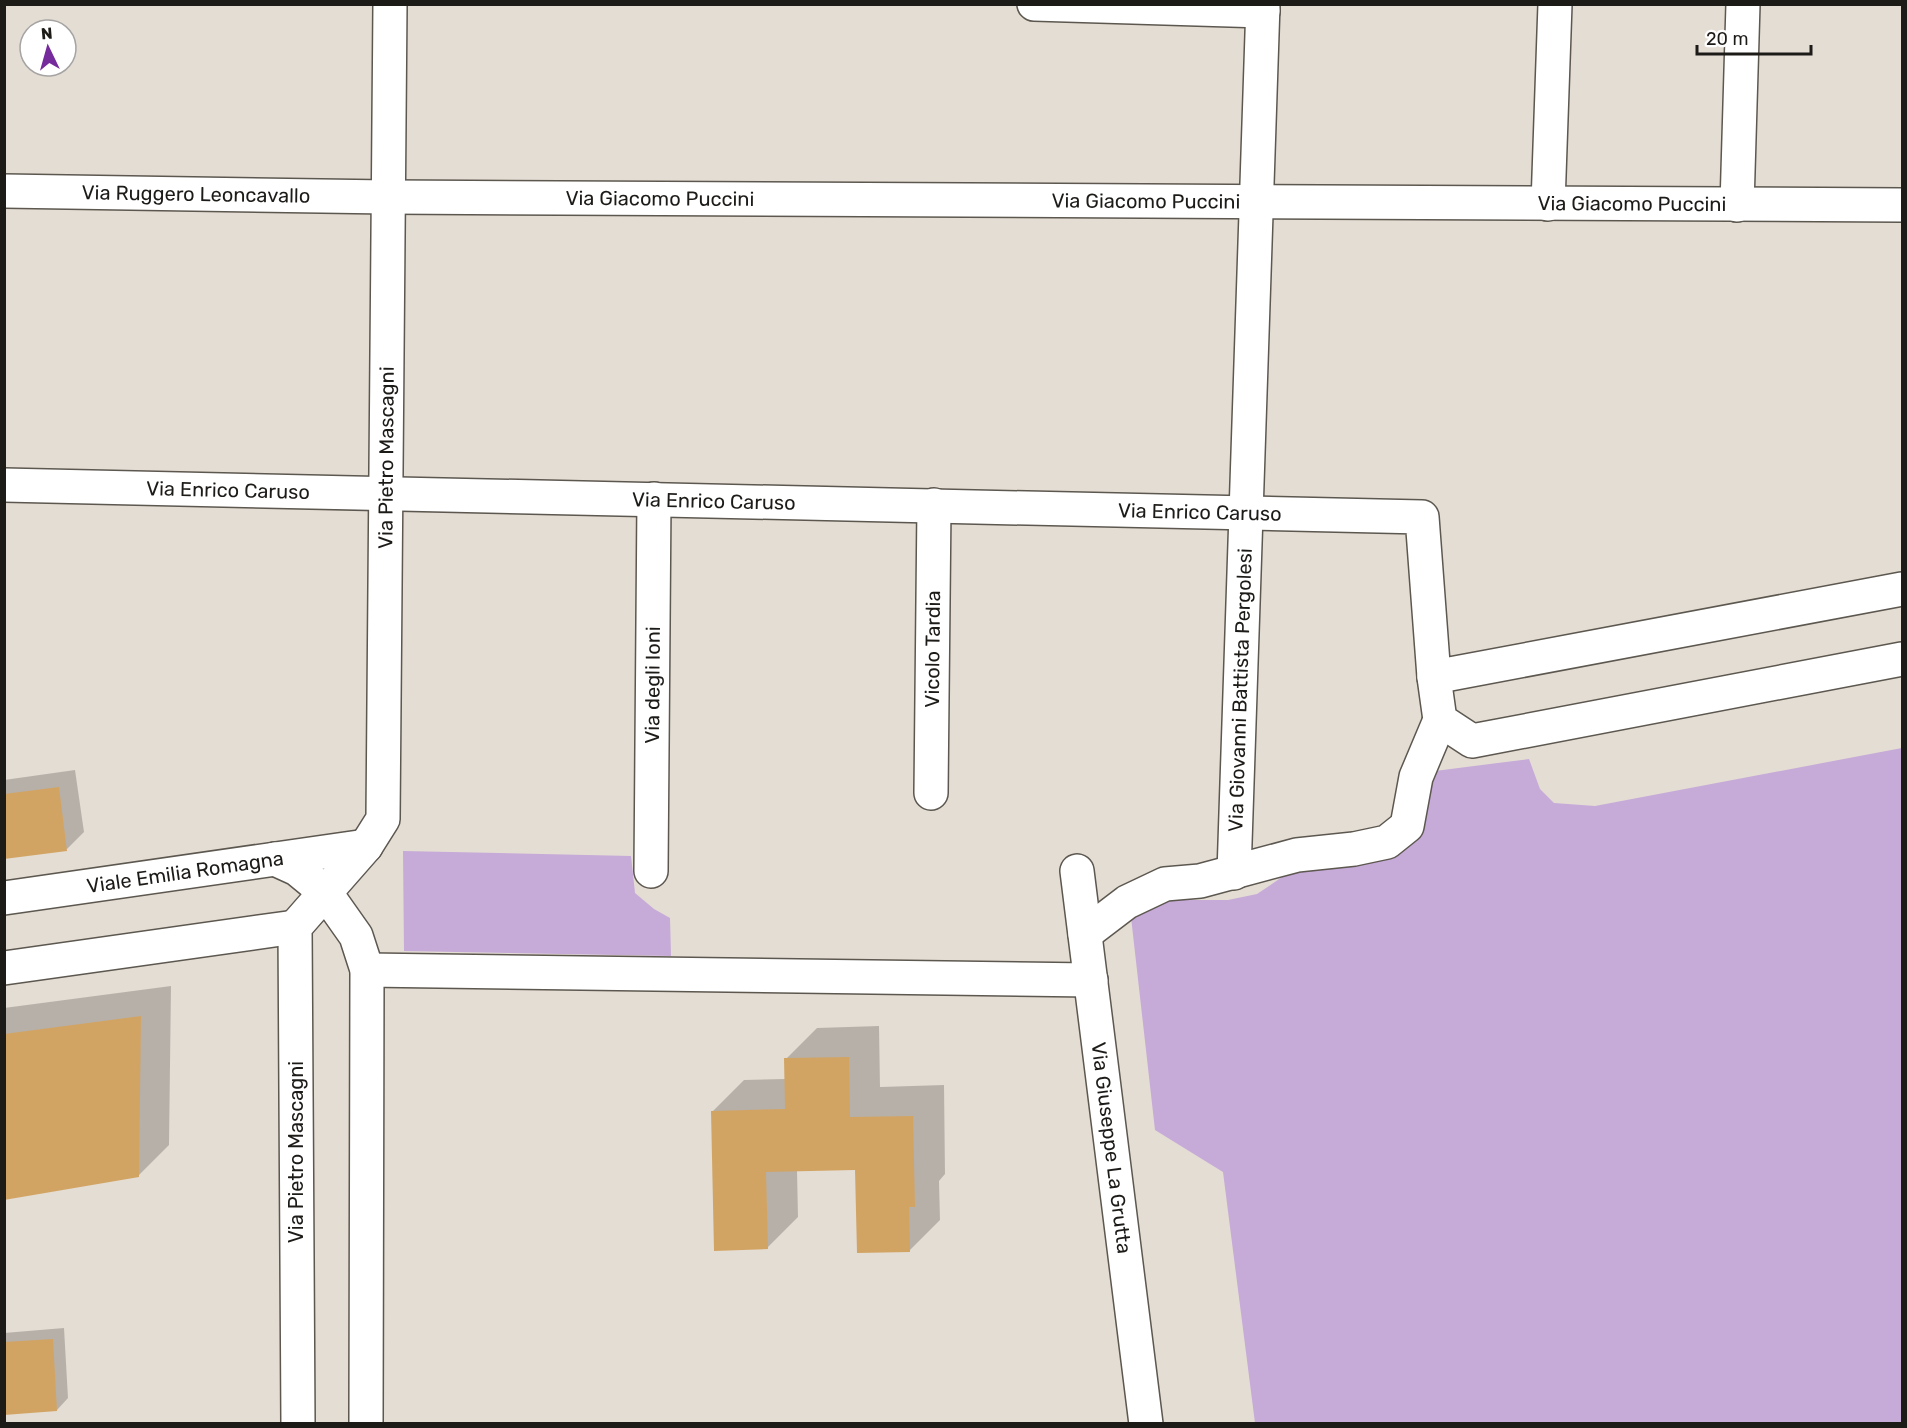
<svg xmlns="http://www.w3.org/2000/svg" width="1907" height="1428" font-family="Rubik,sans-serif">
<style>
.green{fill:#c6aad8}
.shadow{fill:#0003}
.building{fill:#d2a464}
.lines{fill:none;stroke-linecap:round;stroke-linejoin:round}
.street-casing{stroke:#5c574f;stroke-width:36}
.street{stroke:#fff;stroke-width:33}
.labels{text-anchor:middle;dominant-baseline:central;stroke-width:4.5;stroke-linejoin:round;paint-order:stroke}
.street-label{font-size:20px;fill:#1d1b18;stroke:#fff}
</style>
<rect width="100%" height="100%" fill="#e4ddd4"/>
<!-- green -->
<path class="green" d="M1902 748V1423H1255L1223 1172 1155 1130 1131 917 1172 893 1194 900H1228L1257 894 1300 865 1381 853 1435 771 1529 759 1540 789 1554 803 1595 806Z
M403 851 631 856 635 893 654 909 670 918 671 956 404 951Z"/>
<!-- shadow -->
<path class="shadow" d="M75 770 84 832 67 849 4 858V780Z
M171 986 169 1145 138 1176 4 1198V1008Z
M879 1026 880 1087 944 1085 945 1174 939 1181 940 1220 909 1251 857 1169 797 1170 798 1217 767 1248 713 1111 744 1080 786 1079V1059L817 1028Z
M64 1328 68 1398 57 1410 4 1413V1333Z"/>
<!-- building -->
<path class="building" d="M59 787 67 851 4 859V794Z
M141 1016 139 1177 4 1200V1034Z
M849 1057 850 1117 913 1116 915 1207H909L910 1252 857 1253 855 1170 766 1172 768 1249 714 1251 711 1111 785 1109 784 1058Z
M53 1339 57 1411 4 1415V1342Z"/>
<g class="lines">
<defs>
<g id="street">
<path d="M1034 4 1263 11"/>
<path id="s1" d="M4 191 388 197 1902 205"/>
<path d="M1548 204 1555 4"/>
<path d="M1737 205 1743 4"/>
<path id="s2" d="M4 485 1422 517 1434 677 1902 589"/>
<path d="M1434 677 1440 720 1472 741 1902 659"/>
<path id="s3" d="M931 793 934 505"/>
<path d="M275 859 297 869 325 892 356 936 367 970 366 1424"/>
<path id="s4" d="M651 871 654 499"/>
<path id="s5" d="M1077 871 1146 1424"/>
<path id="s6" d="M1234 873 1263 4"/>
<path id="s7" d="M4 898 366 846"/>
<path d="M1085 934 1127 902 1165 884 1200 881 1297 855 1354 849 1387 842 1407 826 1416 777 1440 720"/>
<path d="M4 968 295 927"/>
<path d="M367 970 1091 980"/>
<path id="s8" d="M298 1424 295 927 366 846 383 819 390 4"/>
</g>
</defs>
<!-- street casing -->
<use href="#street" class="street-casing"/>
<!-- street -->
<use href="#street" class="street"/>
</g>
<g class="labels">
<!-- street labels -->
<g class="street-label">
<text stroke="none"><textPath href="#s1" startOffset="192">Via Ruggero Leoncavallo</textPath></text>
<text stroke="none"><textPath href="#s1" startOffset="656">Via Giacomo Puccini</textPath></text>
<text stroke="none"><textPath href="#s1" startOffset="1142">Via Giacomo Puccini</textPath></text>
<text stroke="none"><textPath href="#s1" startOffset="1628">Via Giacomo Puccini</textPath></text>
<text stroke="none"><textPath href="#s8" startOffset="998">Via Pietro Mascagni</textPath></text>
<text stroke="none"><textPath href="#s2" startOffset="224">Via Enrico Caruso</textPath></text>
<text stroke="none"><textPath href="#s2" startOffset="710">Via Enrico Caruso</textPath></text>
<text stroke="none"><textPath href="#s2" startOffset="1196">Via Enrico Caruso</textPath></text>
<text stroke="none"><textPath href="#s3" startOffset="144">Vicolo Tardia</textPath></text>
<text stroke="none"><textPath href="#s4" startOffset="186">Via degli Ioni</textPath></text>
<text stroke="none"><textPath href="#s6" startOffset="183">Via Giovanni Battista Pergolesi</textPath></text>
<text stroke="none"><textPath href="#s7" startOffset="183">Viale Emilia Romagna</textPath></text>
<text stroke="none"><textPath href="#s5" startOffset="279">Via Giuseppe La Grutta</textPath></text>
<text transform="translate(296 1152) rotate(-90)">Via Pietro Mascagni</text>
</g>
</g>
<!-- border -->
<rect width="1907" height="1428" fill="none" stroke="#1d1b18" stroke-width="12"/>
<!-- north arrow -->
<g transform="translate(48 48) rotate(355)"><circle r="28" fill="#ffffff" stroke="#a5a4a3" stroke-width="1.5"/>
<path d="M0-4.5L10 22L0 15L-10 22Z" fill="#762b9d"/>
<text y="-9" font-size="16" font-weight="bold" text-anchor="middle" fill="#1d1b18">N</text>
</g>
<!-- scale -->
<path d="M1697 45v9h114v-9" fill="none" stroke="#1d1b18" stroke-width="3"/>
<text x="1706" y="45" font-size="18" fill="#1d1b18" stroke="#ffffff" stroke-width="4.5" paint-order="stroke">20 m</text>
</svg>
